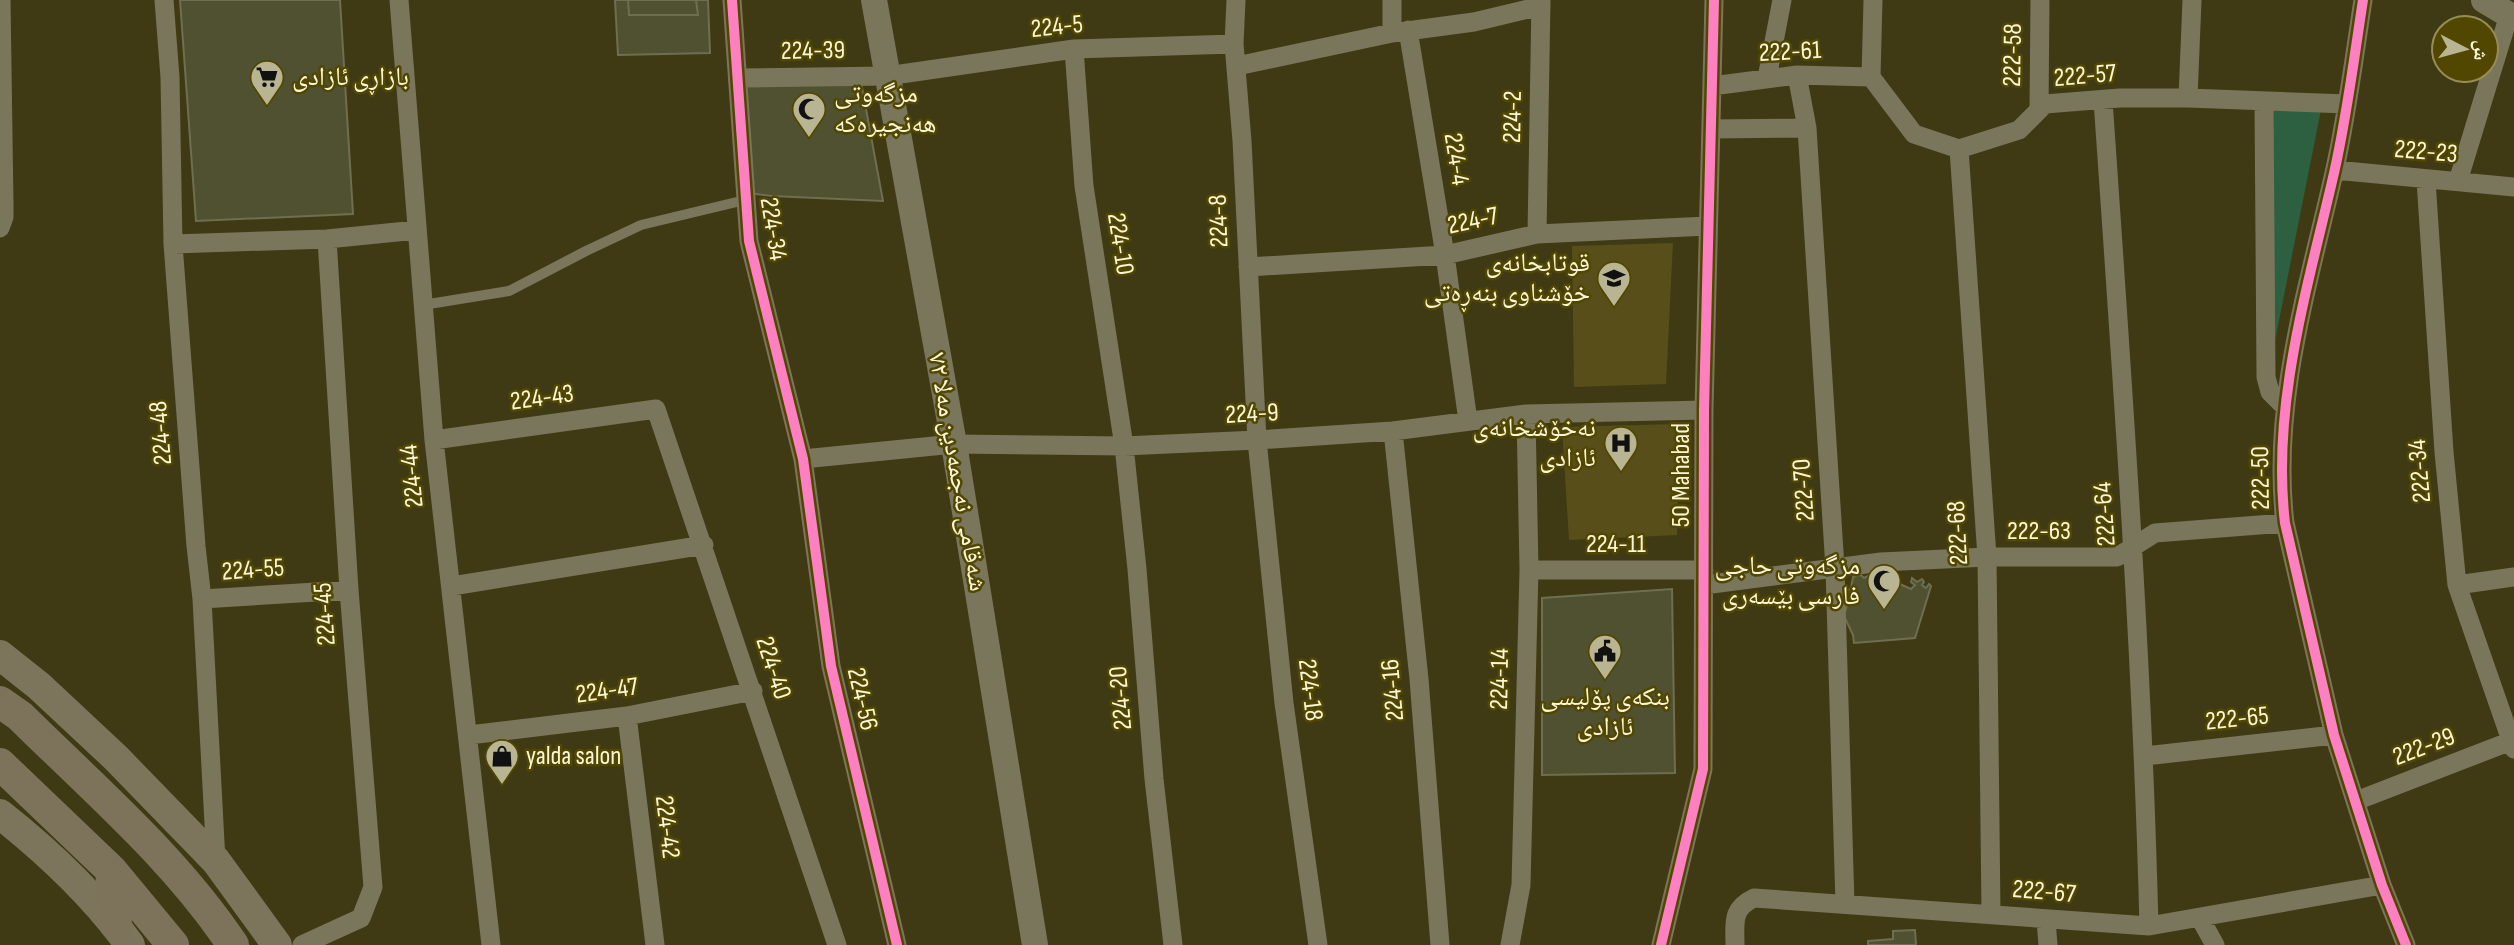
<svg xmlns="http://www.w3.org/2000/svg" width="2514" height="945" font-family="'Sofia Sans Condensed','Noto Naskh Arabic',sans-serif">
<style>
.built{fill:#574e1a}
.green{fill:#2c6041}
.building{fill:#505131;stroke:#6e6e51;stroke-width:2}
.lines{fill:none;stroke-linecap:round;stroke-linejoin:round}
.service{stroke:#7a765b;stroke-width:10}
.minor{stroke:#7a765b;stroke-width:19}
.secondary{stroke:#7a765b;stroke-width:26}
.primary{stroke:#7c745b;stroke-width:30}
.trunk{stroke:#7d735b;stroke-width:32}
.cycleway-casing{stroke:#524700;stroke-width:15}
.cycleway{stroke:#ff80c0;stroke-width:10}
.labels{text-anchor:middle;dominant-baseline:central;stroke-width:5;stroke-linejoin:round;paint-order:stroke}
.street-label{font-size:26px;fill:#fbf6d6;stroke:#524700}
.poi-label{font-size:26px;fill:#fbf6d6;stroke:#524700;text-anchor:start}
</style>
<rect width="100%" height="100%" fill="#3f3a13"/>
<!-- built -->
<path class="built" d="M1673 243 1666 384 1574 387 1572 246Z
M1679 424 1677 535 1569 540 1562 427Z"/>
<!-- green -->
<path class="green" d="M2321 110 2264 396 2257 111Z"/>
<!-- building -->
<path class="building" d="M180 0H340L353 214 196 221Z
M615 0H708L710 53 618 55Z
M628 0H696L698 15H629Z
M861 82 883 201 772 196 749 193 745 86Z
M1876 572 1885 573 1886 578 1911 589 1915 585 1911 582 1912 578 1917 582 1922 579 1924 582 1922 585 1926 588 1929 584 1931 586 1915 638 1854 643 1853 635 1844 616 1847 605 1842 593 1851 588 1853 577 1861 575 1864 578Z
M1672 589 1675 773 1542 775V598Z
M1915 930 1916 945H1868V941L1893 939V931Z"/>
<g class="lines">
<!-- service -->
<path class="service" d="M423 305 509 291 586 251 641 225 745 200"/>
<!-- minor -->
<path class="minor" d="M164 0 170 77 173 244 196 546 202 599 216 861
M399 0 434 440 491 945
M732 0 749 241 803 459 831 666 897 945
M1236 0 1234 44 1242 141 1257 440 1284 703 1318 945
M1392 0V33
M2363 0C2354 58 2347 116 2334 173 2308 287 2271 405 2285 523L2334 735 2382 885 2406 945
M1408 30 1445 255 1468 421
M1074 49 1084 186 1124 446 1137 569 1154 779 1173 945
M1237 66 1392 33 1474 22 1541 6
M1797 75 1807 128 1835 568 1845 904
M1871 77 1914 134 1959 149 2019 130 2045 104 2120 98H2188L2347 104
M1871 77 1873 0
M739 78 887 76 1074 49 1234 44
M1767 78 1782 0
M1712 86 1797 75 1871 77
M2188 98 2192 0
M2103 100C2122 375 2142 650 2149 926
M2264 101 2266 377 2270 392 2285 407
M2039 110 2040 0
M1711 129 1807 128
M1959 149 1987 557 1991 914
M2335 170 2514 187
M2426 180 2444 452 2457 585 2514 749
M2458 181 2509 15
M0 228 4 217V204L1 0
M1537 234 1541 0
M173 244 327 239 417 230
M1248 267 1445 255 1537 234 1708 226
M1393 431 1419 679 1440 945
M434 440 656 409 837 945
M803 459 954 444 1124 446 1257 440 1393 431 1526 414 1704 410
M1529 570H1704
M1704 585 1881 562 1987 557H2117L2155 533 2285 523
M2457 585 2514 577
M452 586 704 545
M202 599 349 590
M627 716 655 945
M469 735 627 716 753 691
M2145 756 2334 735
M2356 801 2511 741
M2200 918 2215 945
M2046 920 2048 945
M302 945 361 918 373 887 349 590 327 239
M1510 945 1521 885 1529 570 1526 414
M1661 945 1703 769 1704 410 1714 0
M1735 945C1735 923 1731 909 1754 898L2149 926 2382 885"/>
<!-- secondary -->
<path class="secondary" d="M874 0 954 444 1035 945
M2484 0 2514 18"/>
<!-- primary -->
<path class="primary" d="M0 655 39 686 116 758 216 861 277 945
M0 814C48 852 94 895 130 945"/>
<!-- trunk -->
<path class="trunk" d="M0 702 20 716C94 789 175 858 233 945
M0 764 111 870 173 945
M111 870 116 925"/>
<defs>
<path id="cycleway" d="M732 0 749 241 803 459 831 666 897 945
M2363 0C2354 58 2347 116 2334 173 2308 287 2271 405 2285 523L2334 735 2382 885 2406 945
M1661 945 1703 769 1704 410 1714 0"/>
</defs>
<!-- cycleway casing -->
<use href="#cycleway" class="cycleway-casing"/>
<!-- cycleway -->
<use href="#cycleway" class="cycleway"/>
</g>
<!-- icons -->
<defs>
<symbol id="supermarket-pin" viewBox="-11 -11 22 30"><path d="M0 17L-7.5 6A9.5 9.5 0 1 1 7.5 6Z" fill="#b9b492" stroke="#524700"/><path d="M-6-5.5h2.5l.6 2H6L4.5 2H-2.5L-4.4-4H-6ZM-1.5 3.2a1.3 1.3 0 1 0 .1 0ZM3 3.2a1.3 1.3 0 1 0 .1 0Z" fill="#111"/></symbol>
<symbol id="mosque-pin" viewBox="-11 -11 22 30"><path d="M0 17L-7.5 6A9.5 9.5 0 1 1 7.5 6Z" fill="#b9b492" stroke="#524700"/><path d="M3.5-4.9A6 6 0 1 0 3.5 4.9A5 5 0 1 1 3.5-4.9Z" fill="#111"/></symbol>
<symbol id="school-pin" viewBox="-11 -11 22 30"><path d="M0 17L-7.5 6A9.5 9.5 0 1 1 7.5 6Z" fill="#b9b492" stroke="#524700"/><path d="M0-5L7-2L0 1L-7-2ZM-4 1L0 2.5L4 1V4Q0 6-4 4Z" fill="#111"/></symbol>
<symbol id="hospital-pin" viewBox="-11 -11 22 30"><path d="M0 17L-7.5 6A9.5 9.5 0 1 1 7.5 6Z" fill="#b9b492" stroke="#524700"/><path d="M-5-5h3v3.5h4V-5h3V5h-3V1.5h-4V5h-3Z" fill="#111"/></symbol>
<symbol id="civic-pin" viewBox="-11 -11 22 30"><path d="M0 17L-7.5 6A9.5 9.5 0 1 1 7.5 6Z" fill="#b9b492" stroke="#524700"/><path d="M-.6-6.5H3V-4.5H.6V-3L4-1V1h2V6H-6V1h2V-1L-.6-3ZM-1.2 2.5V6h2.4V2.5Z" fill="#111"/></symbol>
<symbol id="shop-pin" viewBox="-11 -11 22 30"><path d="M0 17L-7.5 6A9.5 9.5 0 1 1 7.5 6Z" fill="#b9b492" stroke="#524700"/><path d="M-5-2.5h2.3a2.7 3.5 0 0 1 5.4 0H5L5.5 6h-11ZM-1.5-2.5h3a1.5 2.3 0 0 0-3 0Z" fill="#111"/></symbol>
</defs>
<g fill-rule="evenodd">
<use href="#supermarket-pin" x="248" y="58" width="38" height="52"/>
<use href="#mosque-pin" x="790" y="90" width="38" height="52"/>
<use href="#school-pin" x="1595" y="259" width="38" height="52"/>
<use href="#hospital-pin" x="1602" y="424" width="38" height="52"/>
<use href="#mosque-pin" x="1865" y="562" width="38" height="52"/>
<use href="#civic-pin" x="1586" y="632" width="38" height="52"/>
<use href="#shop-pin" x="483" y="737" width="38" height="52"/>
</g>
<g class="labels">
<!-- street labels -->
<g class="street-label">
<text transform="translate(1057 27) rotate(-6)">224-5</text>
<text transform="translate(813 51) rotate(-1)">224-39</text>
<text transform="translate(1790 52) rotate(-3)">222-61</text>
<text transform="translate(2013 55) rotate(-89)">222-58</text>
<text transform="translate(2085 76) rotate(-5)">222-57</text>
<text transform="translate(1513 117) rotate(-89)">224-2</text>
<text transform="translate(2426 152) rotate(5)">222-23</text>
<text transform="translate(1456 159) rotate(81)">224-4</text>
<text transform="translate(1219 221) rotate(-92)">224-8</text>
<text transform="translate(1473 221) rotate(-12)">224-7</text>
<text transform="translate(773 229) rotate(81)">224-34</text>
<text transform="translate(1120 244) rotate(81)">224-10</text>
<text transform="translate(542 398) rotate(-8)">224-43</text>
<text transform="translate(1252 414) rotate(-3)">224-9</text>
<text transform="translate(161 433) rotate(-95)">224-48</text>
<text transform="translate(2420 471) rotate(-95)">222-34</text>
<text transform="translate(957 472) rotate(80)">شەقامی نەجمەدین مەلا ٧٢</text>
<text transform="translate(1681 475) rotate(-90)">50 Mahabad</text>
<text transform="translate(412 476) rotate(-96)">224-44</text>
<text transform="translate(2261 478) rotate(-91)">222-50</text>
<text transform="translate(1804 490) rotate(-94)">222-70</text>
<text transform="translate(2105 514) rotate(-94)">222-64</text>
<text x="2039" y="531">222-63</text>
<text transform="translate(1958 533) rotate(-93)">222-68</text>
<text x="1616" y="544">224-11</text>
<text transform="translate(253 570) rotate(-4)">224-55</text>
<text transform="translate(325 614) rotate(-94)">224-45</text>
<text transform="translate(773 668) rotate(72)">224-40</text>
<text transform="translate(1500 679) rotate(-89)">224-14</text>
<text transform="translate(1310 690) rotate(83)">224-18</text>
<text transform="translate(1393 690) rotate(-95)">224-16</text>
<text transform="translate(607 691) rotate(-8)">224-47</text>
<text transform="translate(1121 698) rotate(-95)">224-20</text>
<text transform="translate(862 699) rotate(77)">224-56</text>
<text transform="translate(2237 719) rotate(-6)">222-65</text>
<text transform="translate(2424 747) rotate(-21)">222-29</text>
<text transform="translate(667 827) rotate(83)">224-42</text>
<text transform="translate(2044 892) rotate(5)">222-67</text>
</g>
<!-- poi labels -->
<g class="poi-label">
<text x="292" y="77">بازاڕی ئازادی</text>
<text x="834" y="94">مزگەوتی<tspan x="834" dy="30">ھەنجیرەکە</tspan></text>
<text x="1590" y="263" text-anchor="end">قوتابخانەی<tspan x="1590" dy="30">خۆشناوی بنەڕەتی</tspan></text>
<text x="1596" y="428" text-anchor="end">نەخۆشخانەی<tspan x="1596" dy="30">ئازادی</tspan></text>
<text x="1860" y="566" text-anchor="end">مزگەوتی حاجی<tspan x="1860" dy="30">فارسی بێسەری</tspan></text>
<text x="1605" y="697" text-anchor="middle">بنکەی پۆلیسی<tspan x="1605" dy="30">ئازادی</tspan></text>
<text x="526" y="756">yalda salon</text>
</g>
</g>
<!-- north arrow -->
<g transform="translate(2465 49) rotate(96)"><circle r="33" fill="#524700" stroke="#968d56" stroke-width="2"/>
<path d="M0-5L12 26L0 18L-12 26Z" fill="#b9b492"/>
<text y="-10" font-size="19" font-weight="bold" text-anchor="middle" fill="#fbf6d6">ش</text>
</g>
</svg>
